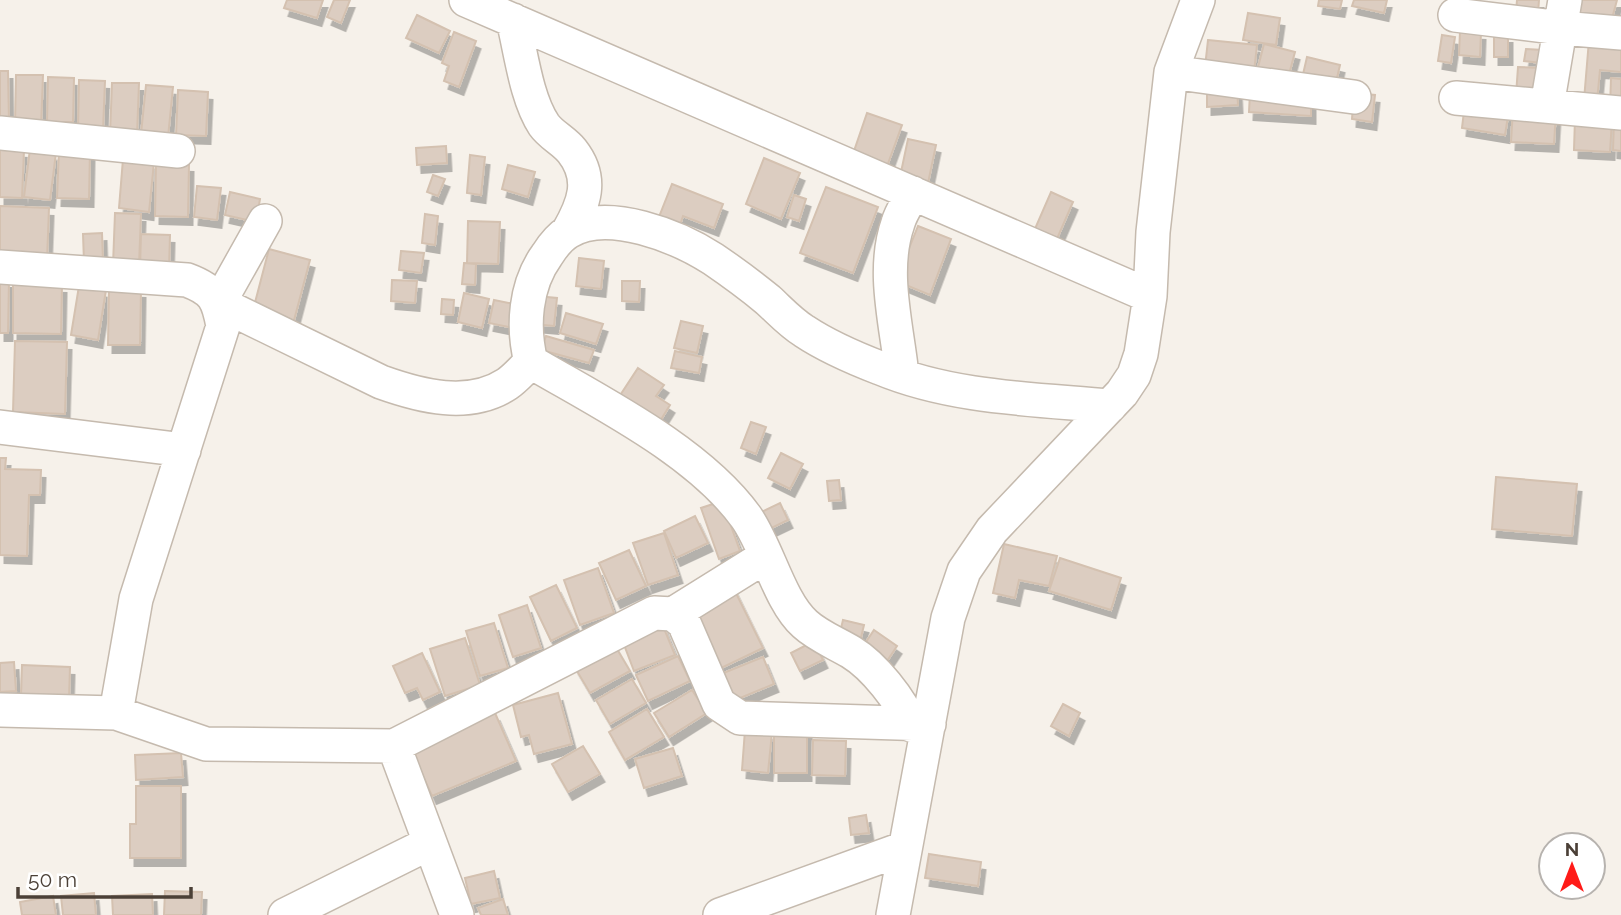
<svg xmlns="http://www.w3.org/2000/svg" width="1621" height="915" font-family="Raleway,sans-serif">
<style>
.building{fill:#dccdc1;stroke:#d4c1b0;stroke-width:2;filter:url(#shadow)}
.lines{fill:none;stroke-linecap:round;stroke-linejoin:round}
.minor-casing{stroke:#c5baae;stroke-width:36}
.minor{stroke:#fff;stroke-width:33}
</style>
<defs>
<filter id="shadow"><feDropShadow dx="4.5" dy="8" stdDeviation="0" flood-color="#0004"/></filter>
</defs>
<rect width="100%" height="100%" fill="#f6f1ea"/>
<!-- building -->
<path class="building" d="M287 0H323L317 18 284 8Z
M334 0H350L341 23 327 17Z
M1319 0H1342L1340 9 1318 6Z
M1354 0H1387L1384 13 1352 6Z
M1517 0H1539L1538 13 1516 12Z
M1576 0H1617L1610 26 1572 16Z
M1248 13 1280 18 1276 45 1243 40Z
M417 15 450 31 439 53 406 38Z
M1460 31 1481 32 1480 57 1459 55Z
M454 32 476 41 459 87 444 81 449 66 442 63Z
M1442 35 1455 37 1451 63 1438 61Z
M1494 35H1508V57H1494Z
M1208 40 1257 45 1254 72 1205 67Z
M1589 40 1621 43V72L1600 70 1597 101 1584 100Z
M1264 44 1295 52 1288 78 1257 71Z
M1526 49 1543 50 1542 63 1524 61Z
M1307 57 1340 65 1334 91 1301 83Z
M1518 67 1540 68 1538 97 1516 95Z
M0 71H8L9 123H0Z
M16 75H43L41 127 15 126Z
M48 77 74 78 73 122H47Z
M1611 78 1621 79V108H1610Z
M79 80 105 81 103 130 78 128Z
M112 83H139L137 135 110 134Z
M146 85 173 87 168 137 141 134Z
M1237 86 1238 105 1207 107V88Z
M178 90 208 92 206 136 176 135Z
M1250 93 1311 97V116L1249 112Z
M1354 93 1375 95 1372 122 1352 119Z
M1465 103 1509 110 1505 135 1462 128Z
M1513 109 1556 112 1554 144 1511 142Z
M867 113 902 125 886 169 852 157Z
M1575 118 1612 120 1610 152 1574 150Z
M1614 121H1621V151L1613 150Z
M908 139 936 145 928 183 900 177Z
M446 146 447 163 417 165 416 148Z
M0 149 24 150 22 198 0 197Z
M30 149 56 153 50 200 24 197Z
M59 150 90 151 89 199 57 198Z
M470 155 485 157 481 195 467 193Z
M764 158 800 173 781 219 746 204Z
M123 159 154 162 149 212 119 208Z
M156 163 189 164 188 217 155 216Z
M508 165 535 172 528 197 502 189Z
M433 175 445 179 438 196 427 192Z
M672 184 723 204 714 228 683 216 680 225 659 217Z
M197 186 221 188 217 220 194 217Z
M826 187 878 207 853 273 800 253Z
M230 192 260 199 256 222 225 215Z
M1051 192 1073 202 1053 248 1031 238Z
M794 195 806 199 799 221 787 217Z
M0 206 49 208 47 260 0 259Z
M115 213 141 214 139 266 113 265Z
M425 214 438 216 435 245 422 243Z
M468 221 500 222 498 264 467 263Z
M918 226 951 239 930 295 896 281Z
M102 233 103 261 84 262 83 234Z
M141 234 170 235 169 269 140 268Z
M269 249 310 260 293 324 252 314Z
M401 251 424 253 421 273 399 270Z
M579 258 604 261 601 289 576 286Z
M464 263 476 264 475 285 462 284Z
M0 280H9L8 333H0Z
M392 280 417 281 415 303 391 301Z
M622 281H640L639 302 622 301Z
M13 284 62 285 61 334 13 333Z
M79 286 106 290 98 340 71 335Z
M109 289 141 290 140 345H108Z
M464 293 489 299 482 328 458 322Z
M536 296 557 298 554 326 533 324Z
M442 299 454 300 453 315 441 314Z
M494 300 519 305 514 328 489 323Z
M566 313 603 324 596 344 560 333Z
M681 321 703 326 697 353 674 348Z
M546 336 594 350 589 363 541 350Z
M15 341 67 342 65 414 13 412Z
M675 351 702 357 699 373 671 368Z
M638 368 664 385 656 396 670 405 657 426 617 400Z
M751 422 766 427 756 454 741 448Z
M781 453 803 464 790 489 768 478Z
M0 458H6L5 469 41 470 40 495H29L27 556 0 555Z
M1496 477 1577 484 1572 536 1492 529Z
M839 480 841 500 829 501 827 481Z
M722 501 740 551 719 559 701 508Z
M780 503 788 520 759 534 751 517Z
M695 516 708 543 676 558 664 531Z
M664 533 678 575 648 585 633 543Z
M1004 544 1057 556 1049 586 1019 580 1015 598 993 593Z
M629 550 646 586 616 600 599 563Z
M1060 558 1121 578 1111 610 1049 591Z
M598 568 614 613 580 625 564 580Z
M556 585 577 628 551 641 530 597Z
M732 585 763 648 717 670 686 607Z
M527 605 541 648 513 657 499 615Z
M843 620 864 625 859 646 838 641Z
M494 623 508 668 480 676 466 631Z
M663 626 675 655 634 671 623 642Z
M874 630 897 646 885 664 862 648Z
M465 638 480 685 445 696 430 649Z
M814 641 823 660 800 671 791 653Z
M614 644 630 671 590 693 574 666Z
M422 653 440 692 423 700 417 688 405 693 393 666Z
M678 656 690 681 648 701 636 675Z
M763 657 774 684 733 701 721 674Z
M14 662 16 691 0 692V663Z
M22 665 70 667 69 698 21 696Z
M632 679 646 703 610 724 596 700Z
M692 690 707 713 669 737 654 713Z
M558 693 572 744 534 754 529 735 521 737 513 705Z
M1063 704 1080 713 1069 736 1051 726Z
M647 709 664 737 625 760 609 732Z
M495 713 516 761 432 796 411 749Z
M745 730 772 732 768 773 742 770Z
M774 730 807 731V773H774Z
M813 740 846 741 845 776 812 775Z
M583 746 600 774 568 792 552 764Z
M673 748 682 776 644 788 635 759Z
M181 753 183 777 136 780 135 755Z
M136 786H181V858H130V824H136Z
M866 815 869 833 851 835 849 818Z
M929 854 981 862 978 886 925 878Z
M494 871 500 898 471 904 465 878Z
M165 891 202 892 201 915H164Z
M94 893 96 915H63L61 896Z
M152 894 153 915H113L112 896Z
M53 896 56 915H22L20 902Z
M503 899 508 915H481L478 908Z"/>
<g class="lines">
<defs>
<path id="minor" d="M466 0 1150 296
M1455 15 1561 28 1621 33
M513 20C521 52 526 98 544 125 551 135 564 141 572 151 594 179 584 204 568 232
M1171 72 1354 97
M1456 98 1621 113
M1547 106 1565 0
M0 133 178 151
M265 221 219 303 381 382C420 396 469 409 507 384 516 378 523 369 531 362
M0 267 187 280C214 290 218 299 223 326L136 599 116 713
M902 375C897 326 881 271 898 223 901 212 908 203 913 193
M0 427 184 450
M673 614 766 556
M0 710 116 713 206 744 394 746 654 613 673 614 684 623 719 704 740 718 929 724
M911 725C901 700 874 666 851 652 836 643 818 636 805 624 779 601 767 546 746 517 698 451 601 403 531 362 522 327 525 285 547 255 552 247 560 237 568 232 607 207 679 237 713 259 732 272 751 286 768 300 780 311 791 323 804 331 828 347 854 358 880 368 952 398 1033 399 1110 406
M394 746 457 915
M285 915 430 843
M720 915 905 848
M893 915 948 618 964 571 992 530 1122 393 1134 375 1141 354 1150 296 1153 232 1171 72 1198 0"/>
</defs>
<!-- minor casing -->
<use href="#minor" class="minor-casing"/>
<!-- minor -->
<use href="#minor" class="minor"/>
</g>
<!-- north arrow -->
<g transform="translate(1572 866)"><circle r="33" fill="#ffffff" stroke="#b7b3af" stroke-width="2"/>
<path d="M0-5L12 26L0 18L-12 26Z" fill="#ff1b18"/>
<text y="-10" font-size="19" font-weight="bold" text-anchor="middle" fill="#4b4037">N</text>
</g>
<!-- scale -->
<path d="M18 887v10h173v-10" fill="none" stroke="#4b4037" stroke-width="3.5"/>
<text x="28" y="887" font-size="21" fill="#4b4037" stroke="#ffffff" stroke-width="5" paint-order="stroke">50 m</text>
</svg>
